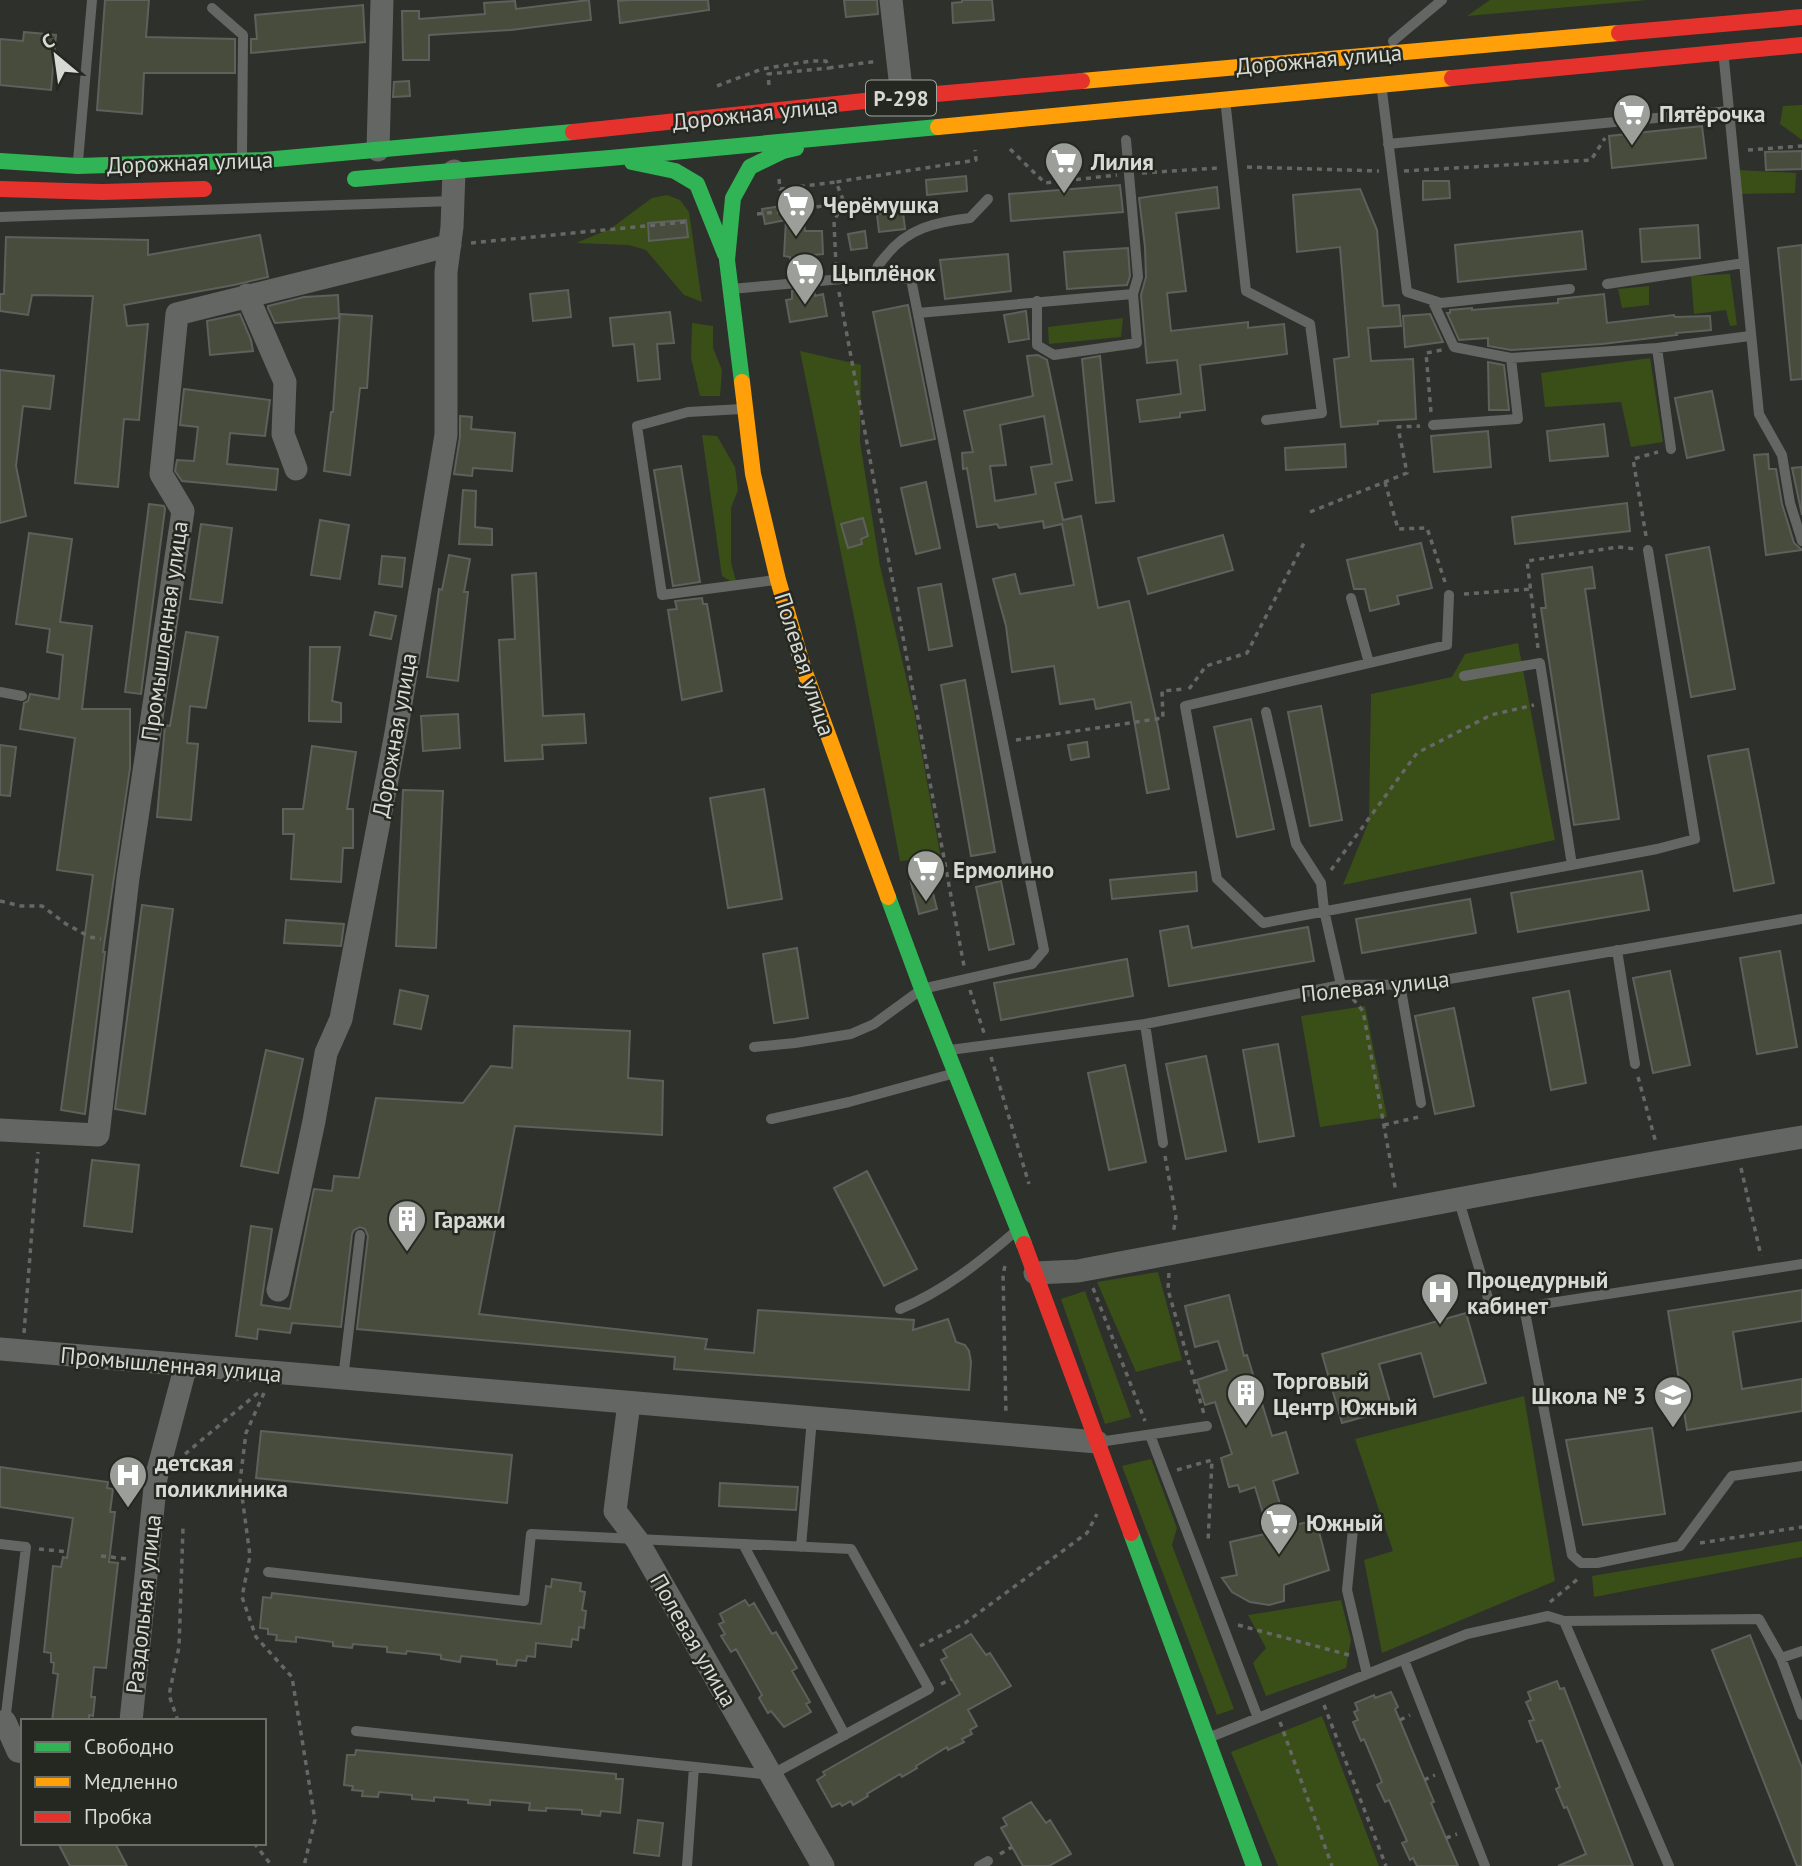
<svg xmlns="http://www.w3.org/2000/svg" width="1802" height="1866" font-family="'PT Sans',sans-serif">
<style>
.green{fill:#3a4e18}
.building{fill:#474c3d;stroke:#5e605c;stroke-width:2;fill-rule:evenodd}
.lines{fill:none;stroke-linecap:round;stroke-linejoin:round}
.path{stroke:#666766;stroke-width:3.5;stroke-dasharray:5 5;stroke-linecap:butt}
.lane{stroke:#646663;stroke-width:10}
.street{stroke:#646663;stroke-width:23}
.fast{stroke:#30b455;stroke-width:16}
.slow{stroke:#ff9f0a;stroke-width:16}
.jam{stroke:#e5322d;stroke-width:16}
.labels{text-anchor:middle;dominant-baseline:central;stroke-width:5;stroke-linejoin:round;paint-order:stroke}
.shield{fill:#252820;stroke:#a2a59e;stroke-width:2}
.shield-label{font-size:21px;font-weight:bold;fill:#d7dad4}
.street-label{font-size:23px;fill:#d7dad4;stroke:#252820}
.poi-label{font-size:23px;font-weight:bold;fill:#d7dad4;stroke:#252820;text-anchor:start}
</style>
<rect width="100%" height="100%" fill="#2e302c"/>
<!-- green -->
<path class="green" d="M1490 0H1647L1467 16Z
M1802 105V140L1780 124 1783 106Z
M1738 170 1796 173 1795 193 1738 194Z
M667 195 680 200 689 212 702 302 684 295 646 250 629 245 576 243 610 229 652 198Z
M1730 274 1737 325 1730 326 1726 310 1694 314 1691 276Z
M1649 286V305L1622 308 1618 289Z
M1123 318 1121 337 1049 344 1048 327Z
M692 323 713 326V348L722 370 720 396H700L691 358Z
M800 351 861 365 860 442 880 566 914 711 941 858 900 861 855 622Z
M1650 358 1663 442 1631 447 1621 402 1545 407 1541 373Z
M702 435 717 436 735 467 738 490 731 508V562L737 585 722 576Z
M1518 643 1555 840 1343 885 1369 821 1371 694 1452 677 1465 654Z
M1365 1006 1387 1117 1320 1127 1301 1016Z
M1158 1272 1182 1360 1136 1372 1097 1282Z
M1085 1291 1131 1417 1105 1424 1061 1299Z
M1524 1396 1555 1581 1382 1653 1364 1560 1393 1551 1355 1439Z
M1151 1459 1177 1528 1172 1545 1234 1709 1217 1715 1122 1466Z
M1802 1541V1557L1594 1597 1592 1576Z
M1341 1600 1351 1640 1346 1668 1266 1696 1253 1663 1266 1648 1248 1615Z
M1322 1716 1379 1866H1278L1231 1752Z"/>
<!-- building -->
<path class="building" d="M105 0H149L146 37 235 39V73H144L142 114 97 110Z
M589 0 591 20 511 30 429 35V60H403L402 11H419V19L485 14 484 3 515 1 516 9Z
M632 0H708L709 10 620 23 618 1Z
M844 0H877L878 14 846 17Z
M962 0H992L994 20 953 23 952 3 962 2Z
M363 5 365 42 251 53V39H257L255 15Z
M24 32 56 35 51 90 0 85V39L23 41Z
M409 81 410 96 393 97 394 82Z
M1702 126 1706 158 1612 168 1609 136Z
M1802 151V169L1766 170 1765 152Z
M966 176 967 191 927 195 926 180Z
M1423 181H1449L1450 198 1423 200Z
M1120 185 1123 212 1011 221 1009 194Z
M1217 187 1219 208 1176 213 1186 291 1167 293 1171 331 1248 322V328L1284 324 1287 354 1200 365 1205 410 1180 413V417L1140 422 1137 400 1181 394 1177 360 1147 363 1141 295 1146 277 1145 247 1139 198Z
M1360 189 1377 230 1383 306 1399 305 1401 326 1368 328 1371 361 1413 359 1416 419 1378 421V424L1341 427 1334 359 1349 357 1340 247 1297 252 1293 195Z
M793 194 799 225 804 224 805 231H822L823 254 813 255 814 274 791 276 790 257 784 256 786 220 765 224 762 209 788 205 789 195Z
M903 212 905 229 879 232 877 214Z
M686 220 688 237 649 241 648 223Z
M1698 225 1700 258 1642 262 1640 229Z
M865 231 867 248 851 250 848 234Z
M1582 231 1586 269 1458 282 1455 245Z
M260 235 268 277 234 285 124 305 127 326 148 324 139 420 124 419 118 487 75 483 93 296 32 295 28 315 0 311V294H4L6 237 148 240V255Z
M1802 245V379L1791 380 1778 248Z
M1128 248 1130 276 1127 285 1067 289 1064 252Z
M1008 254 1011 291 945 299 940 260Z
M814 289 815 296 823 294 827 316 790 322 786 300 792 299V291Z
M568 290 571 317 533 321 530 294Z
M1604 294 1607 323 1674 315 1675 317 1710 316 1711 330 1676 333 1677 335 1602 344 1511 350 1488 346V338L1459 340 1447 313H1450V310L1472 308V310L1558 303V299Z
M338 295 339 318 275 323 268 308V306L304 297Z
M908 305 935 439 901 446 873 312Z
M1026 311 1029 339 1009 342 1004 315Z
M670 312 674 343 657 344 660 379 638 381 634 344 613 346 610 318Z
M240 314 251 340 253 351 210 355 207 321Z
M340 314 372 316 367 388H360L350 475 324 471 331 412H333Z
M1430 314 1443 342 1405 347 1403 316Z
M1038 355 1047 360 1072 480 1055 483 1063 520 1081 516 1098 608 1129 601 1158 727 1169 789 1147 793 1131 702 1096 709 1094 699 1060 704 1054 666 1012 672 1006 626 993 579 1015 574 1020 594 1074 585 1062 524 1044 528 1043 521 999 528 997 524 977 527 967 468 963 469 962 453 973 452 964 411 1033 396 1027 356ZM1044 416 1052 464 1031 467 1036 494 995 501 990 466 1006 465 1000 425Z
M1100 356 1114 501 1096 503 1082 359Z
M1488 362 1504 365 1509 410H1489Z
M0 370 54 376 50 409 23 406 16 466 26 516 0 523Z
M184 389 270 400 265 436 230 433 227 464 278 469 276 490 182 481 175 471 177 460 194 461 198 427 180 425Z
M1712 391 1724 450 1687 458 1675 398Z
M460 416 472 417 471 429 515 433 512 471 473 468 472 476 454 474 460 437Z
M1604 424 1608 456 1550 461 1547 431Z
M1488 431 1491 467 1434 472 1431 436Z
M1345 444 1346 467 1286 470 1285 448Z
M1768 454 1769 469H1776L1782 504 1794 543 1802 550 1766 555 1754 455Z
M681 466 700 582 673 586 654 470Z
M1802 467V515L1792 468Z
M926 482 940 548 916 554 901 488Z
M463 490 476 491 475 527 492 529V545L459 544Z
M1627 503 1630 531 1515 544 1512 517Z
M149 504 164 506 165 509 141 694 125 692Z
M863 518 868 536 861 539 862 544 848 548 841 524Z
M320 520 349 525 340 579 311 575Z
M201 524 232 528 222 603 190 599Z
M29 533 72 539 60 622 92 626 82 709H130V768L103 952H105L85 1114 61 1110 93 875 57 870 75 738 20 729 24 703 28 701 30 694 59 699 63 655 47 652 50 629 16 624Z
M1223 535 1233 570 1148 594 1138 558Z
M1421 543 1432 588 1397 596 1399 604 1370 611 1365 589H1354L1347 560Z
M1709 547 1735 689 1691 697 1666 555Z
M449 555 470 559 464 592H468L458 681 427 677 439 589 442 590Z
M382 556 405 558 402 587 379 584Z
M1592 567 1595 588 1585 589 1619 819 1574 825 1541 608H1546L1542 574Z
M536 573 543 716 584 714 586 743 542 745 543 759 505 761 499 640 515 639 512 575Z
M941 584 952 646 929 650 918 588Z
M702 598 703 604H707L722 691 682 700 668 610 677 609 675 601Z
M375 612 396 616 391 639 370 635Z
M186 632 218 637 206 708 190 706 187 743 198 744 191 820 157 817 165 725 170 726Z
M310 647H340L332 701 341 703V722L309 721Z
M965 680 995 852 971 856 941 685Z
M1321 706 1342 820 1310 826 1288 712Z
M458 714 460 748 423 751 421 716Z
M1251 719 1274 829 1237 837 1214 727Z
M1087 742 1089 757 1071 760 1068 745Z
M0 745 16 747 10 796 0 795Z
M312 746 356 752 347 809H353V848H343L341 882 291 879 294 834H283V809H303Z
M1748 749 1774 883 1734 891 1708 756Z
M764 789 782 899 728 908 710 798Z
M403 790 443 791 436 948 396 946Z
M926 866 937 909 919 914 908 871Z
M1642 871 1649 910 1518 932 1511 893Z
M1196 872 1197 891 1112 899 1110 880Z
M1001 881 1014 944 989 950 976 887Z
M1470 899 1476 933 1362 953 1356 919Z
M142 905 173 909 145 1114 115 1109Z
M286 920 344 924 341 946 284 943Z
M1188 926 1192 948 1308 927 1314 961 1169 986 1160 931Z
M797 948 808 1018 774 1023 763 954Z
M1780 951 1797 1047 1757 1054 1740 958Z
M1127 959 1133 996 1001 1020 994 983Z
M1670 971 1690 1065 1653 1073 1633 978Z
M400 990 428 996 421 1029 394 1024Z
M1569 991 1586 1083 1551 1090 1533 998Z
M1454 1008 1474 1106 1435 1114 1415 1016Z
M514 1026 630 1031 628 1078 663 1081 662 1135 515 1126 479 1314 707 1339 705 1349 754 1353 758 1310 914 1320 913 1330 948 1319 956 1342 965 1345 969 1351 971 1362 969 1390 674 1369 675 1357 357 1329 368 1236 365 1229 360 1227 354 1230 352 1234 341 1327 292 1323 290 1333 258 1329 257 1339 236 1336 251 1226 272 1229 261 1305 290 1309 314 1189 332 1191 334 1176 359 1178 376 1098 463 1103 491 1066 512 1068Z
M1278 1044 1294 1136 1259 1142 1243 1050Z
M266 1050 303 1059 278 1173 241 1166Z
M1206 1056 1226 1151 1186 1159 1166 1064Z
M1125 1065 1146 1162 1109 1170 1088 1073Z
M92 1160 139 1165 132 1232 84 1226Z
M867 1171 917 1269 884 1286 834 1188Z
M1802 1290V1321L1733 1332 1742 1389 1802 1379V1411L1687 1430 1668 1311Z
M1229 1295 1244 1356 1247 1355 1272 1436 1286 1432 1298 1473 1273 1481 1287 1527 1316 1520 1329 1570 1284 1585V1601L1269 1605 1250 1602 1232 1592 1222 1578 1237 1575 1230 1542 1269 1533 1255 1487 1240 1492 1238 1485 1229 1487 1221 1458 1232 1454 1215 1402 1205 1405 1197 1380 1227 1370 1218 1341 1195 1347 1185 1306Z
M1466 1313 1486 1383 1434 1397 1421 1353 1379 1364 1392 1409 1342 1423 1322 1354Z
M1652 1428 1665 1514 1583 1525 1566 1440Z
M261 1431 512 1455 507 1503 256 1478Z
M0 1467 108 1482 107 1488 113 1489 110 1512H115L109 1562 118 1563 106 1668 94 1667 91 1697H95L93 1716 89 1715V1721H52L58 1674 53 1673 54 1663 51 1662V1653L44 1652 53 1566 61 1567 63 1557 67 1558 73 1518 0 1507Z
M720 1483 798 1487 796 1510 719 1506Z
M552 1579 581 1583 580 1591 585 1592 582 1610 586 1611 584 1628 579 1627 578 1640 572 1639 571 1647 536 1643 535 1657 527 1656 526 1661 517 1660 516 1666 497 1664V1660L461 1656 460 1662 441 1659V1655L407 1651 406 1654 387 1652V1647L353 1644 352 1648 333 1646V1642L296 1637V1642L276 1640 277 1635 268 1634V1629L260 1628 263 1597 271 1598 272 1593 541 1624 546 1586 551 1587Z
M745 1600 749 1606 754 1603 772 1634 776 1632 797 1668 792 1671 810 1702 806 1704 811 1712 784 1727 771 1711 768 1713 759 1698 762 1695 736 1649 731 1652 721 1636 725 1634 719 1624 724 1622 720 1614Z
M971 1634 986 1655 990 1653 1011 1686 968 1710 977 1726 970 1730 972 1734 962 1739 964 1742 948 1750 947 1747 916 1766 917 1768 902 1777 900 1774 867 1794 868 1796 853 1805 851 1801 842 1806 840 1803 832 1807 817 1780 825 1775 823 1772 960 1694 941 1660 947 1657 943 1650Z
M1750 1635 1802 1768V1866H1797L1712 1650Z
M1557 1681 1560 1689 1564 1688 1633 1866H1558L1586 1854 1567 1807 1564 1808 1556 1789 1560 1787 1542 1740 1537 1742 1529 1721 1534 1720 1526 1702 1531 1700 1528 1692Z
M1391 1692 1398 1707 1395 1709 1434 1802 1431 1803 1458 1866H1417L1413 1858 1410 1860 1402 1843 1407 1841 1389 1800 1385 1802 1377 1785 1382 1782 1378 1772 1364 1739 1361 1741 1353 1722 1358 1720 1354 1712 1358 1710 1355 1703 1374 1695 1375 1698Z
M356 1750 616 1774V1779H623L620 1813 601 1811 600 1816 582 1814V1810L546 1808V1811L529 1810 530 1803 490 1800V1805L468 1803V1800L434 1797V1801L412 1799V1795L379 1792 378 1797 362 1796 363 1791 352 1790 353 1786 344 1785 347 1755H355Z
M1031 1802 1046 1823 1050 1820 1071 1854 1049 1866H1023L1001 1828 1007 1825 1003 1818Z
M638 1820 663 1823 659 1856 634 1853Z
M58 1843H115L127 1866H70Z"/>
<g class="lines">
<!-- path -->
<path class="path" d="M769 85 768 74 829 68
M717 86 762 69 811 61H826L829 68 878 61
M1010 149 1045 183 1117 175
M1748 150 1802 146
M1247 167 1379 171
M1404 171 1591 160 1605 138
M1142 173 1218 168
M779 179 780 189 836 182
M757 214 800 210 844 202 836 182 976 160 975 150
M471 243 686 222
M836 267 834 221 844 202
M839 292 964 966
M1431 412 1426 353 1442 350
M1385 482 1398 529 1427 528 1445 582
M1310 512 1407 473 1398 427 1420 426
M1646 536 1633 459 1658 452
M1464 594 1532 589
M1538 648 1527 561 1618 547 1636 549
M1189 689 1206 666 1247 653 1305 541
M1016 740 1163 718 1162 691 1185 689
M1331 870 1417 753 1491 715 1534 705
M0 901 21 906H42L66 924 90 937 101 939
M970 990 984 1033
M1353 999 1363 1011 1396 1192
M991 1057 1029 1184
M1638 1077 1656 1143
M1384 1125 1419 1117
M1165 1156 1176 1217 1173 1234
M1741 1168 1761 1256
M1005 1266 1003 1274 1006 1415
M1169 1273 1168 1290 1204 1414
M1093 1288 1145 1421
M24 1333 38 1152
M264 1393 246 1433 240 1481 250 1556 242 1597 256 1637 292 1677 315 1820 304 1866
M185 1454 259 1392
M1177 1470 1212 1460 1208 1543
M1700 1543 1802 1527
M39 1549 68 1552
M101 1556 128 1559
M1550 1602 1579 1578
M1238 1625 1349 1655
M920 1646 965 1623 1087 1533 1097 1514
M941 1684 952 1679
M1324 1705 1386 1866
M1400 1720 1410 1715
M178 1721 169 1695 179 1647 183 1528
M1280 1722 1332 1866
M1424 1780 1435 1775
M1446 1838 1457 1834
M254 1843 272 1866
M1000 1854 1012 1847"/>
<!-- lane -->
<path class="lane" d="M212 8 243 35 242 156
M1393 41 1442 0
M1724 60 1759 414 1782 455 1790 503 1802 541
M1382 91 1407 292 1441 303 1570 289
M1226 108 1246 291 1310 324 1322 413 1266 420
M1126 140 1138 277 1133 294
M1388 144 1729 111
M78 161 92 0
M0 217 453 201
M875 276C875 268 880 263 885 257 907 228 936 222 970 218L988 199
M1607 284 1744 263
M732 289 875 276 911 279 1044 950 1032 964 922 989 874 1024 851 1034 795 1043 754 1047
M1432 300 1454 347 1511 358
M918 313 1133 294 1137 343 1054 355 1037 345V301
M1657 348 1671 449
M742 409 688 412 637 426 662 595 775 580
M1433 425 1518 419 1511 358 1657 348 1750 336
M1449 595 1447 645 1185 706 1217 879 1263 923 1657 849 1695 839 1648 550
M1351 598 1369 663
M1464 676 1540 663 1572 865
M0 692 22 696
M1266 712 1296 844 1321 883 1324 910 1341 985
M1617 950 1635 1064
M1400 984 1421 1103
M1145 1024 1163 1143
M950 1050 1145 1024 1341 985 1420 984 1802 919
M771 1119 849 1102 955 1073
M1459 1201 1488 1298 1505 1310 1802 1264
M1524 1307 1572 1555 1581 1563H1597L1680 1546 1732 1476 1802 1466
M900 1309C944 1291 980 1262 1016 1231
M343 1379 360 1235
M1150 1435 1258 1718
M1099 1442 1207 1426
M1353 1529 1347 1590 1367 1674
M0 1544 26 1547 5 1722
M743 1544 845 1735
M801 1547 812 1418
M268 1572 524 1601 531 1534 851 1549 929 1689 771 1775 356 1731
M1564 1621 1669 1866
M1781 1658 1802 1651
M1404 1660 1485 1866
M1208 1738 1467 1634 1548 1616 1564 1621 1759 1619 1781 1658 1802 1715
M687 1866 694 1767
M979 1866 988 1861"/>
<!-- street -->
<path class="street" d="M891 0 902 97
M378 150 382 0
M247 295 285 382 283 434 296 469
M0 1130 98 1135 128 878 183 511 161 474 177 314C268 291 359 270 450 245
M1035 1273 1078 1271C1319 1226 1560 1178 1802 1137
M278 1290 314 1121 326 1053 341 1019 396 733 446 435V272L452 227 454 171
M0 1349 1097 1442
M629 1403 615 1511 637 1540 823 1866
M131 1721 156 1478 186 1365
M0 1722H5L18 1751 23 1752"/>
<!-- fast -->
<path class="fast" d="M0 161 78 166 264 160 573 132
M632 162 675 171 697 184 725 254
M355 179 610 158 938 127
M742 382 727 260 733 198 750 167 783 151 796 148
M888 897 922 989 1024 1244
M1131 1533 1254 1866"/>
<!-- slow -->
<path class="slow" d="M1082 81 1619 33
M938 127 1452 78
M742 382 753 474 778 580 803 667 888 897"/>
<!-- jam -->
<path class="jam" d="M1619 33 1802 17
M1452 78 1802 45
M573 132 902 97 1082 81
M0 189 102 192 204 189
M1024 1244 1131 1533"/>
</g>
<!-- icons -->
<defs>
<symbol id="supermarket-pin" viewBox="-11 -11 22 30"><path d="M0 17L-7.5 6A9.5 9.5 0 1 1 7.5 6Z" fill="#9c9e99" stroke="#252820"/><path d="M-6-5.5h2.5l.6 2H6L4.5 2H-2.5L-4.4-4H-6ZM-1.5 3.2a1.3 1.3 0 1 0 .1 0ZM3 3.2a1.3 1.3 0 1 0 .1 0Z" fill="#fff"/></symbol>
<symbol id="building-pin" viewBox="-11 -11 22 30"><path d="M0 17L-7.5 6A9.5 9.5 0 1 1 7.5 6Z" fill="#9c9e99" stroke="#252820"/><path d="M-4-6H4V6H1V3H-1V6H-4ZM-2.5-4.3h1.7v1.8h-1.7ZM.8-4.3h1.7v1.8H.8ZM-2.5-1h1.7V.8h-1.7ZM.8-1h1.7V.8H.8Z" fill="#fff"/></symbol>
<symbol id="hospital-pin" viewBox="-11 -11 22 30"><path d="M0 17L-7.5 6A9.5 9.5 0 1 1 7.5 6Z" fill="#9c9e99" stroke="#252820"/><path d="M-5-5h3v3.5h4V-5h3V5h-3V1.5h-4V5h-3Z" fill="#fff"/></symbol>
<symbol id="school-pin" viewBox="-11 -11 22 30"><path d="M0 17L-7.5 6A9.5 9.5 0 1 1 7.5 6Z" fill="#9c9e99" stroke="#252820"/><path d="M0-5L7-2L0 1L-7-2ZM-4 1L0 2.5L4 1V4Q0 6-4 4Z" fill="#fff"/></symbol>
</defs>
<g fill-rule="evenodd">
<use href="#supermarket-pin" x="1610" y="91" width="44" height="60"/>
<use href="#supermarket-pin" x="1042" y="139" width="44" height="60"/>
<use href="#supermarket-pin" x="774" y="182" width="44" height="60"/>
<use href="#supermarket-pin" x="783" y="250" width="44" height="60"/>
<use href="#supermarket-pin" x="904" y="847" width="44" height="60"/>
<use href="#building-pin" x="385" y="1197" width="44" height="60"/>
<use href="#hospital-pin" x="1418" y="1270" width="44" height="60"/>
<use href="#building-pin" x="1224" y="1371" width="44" height="60"/>
<use href="#school-pin" x="1651" y="1373" width="44" height="60"/>
<use href="#hospital-pin" x="106" y="1453" width="44" height="60"/>
<use href="#supermarket-pin" x="1257" y="1500" width="44" height="60"/>
</g>
<g class="labels">
<!-- shield labels -->
<rect class="shield" x="866" y="80.5" width="70" height="35" rx="5"/>
<g class="shield-label">
<text x="901" y="98">Р-298</text>
</g>
<!-- street labels -->
<g class="street-label">
<text transform="translate(1319 59) rotate(-5)">Дорожная улица</text>
<text transform="translate(755 113) rotate(-6)">Дорожная улица</text>
<text transform="translate(190 162) rotate(-2)">Дорожная улица</text>
<text transform="translate(164 631) rotate(-82)">Промышленная улица</text>
<text transform="translate(805 664) rotate(72)">Полевая улица</text>
<text transform="translate(394 735) rotate(-80)">Дорожная улица</text>
<text transform="translate(1375 986) rotate(-6)">Полевая улица</text>
<text transform="translate(171 1364) rotate(5)">Промышленная улица</text>
<text transform="translate(143 1604) rotate(-84)">Раздольная улица</text>
<text transform="translate(694 1640) rotate(60)">Полевая улица</text>
</g>
<!-- poi labels -->
<g class="poi-label">
<text x="1659" y="113">Пятёрочка</text>
<text x="1091" y="161">Лилия</text>
<text x="823" y="204">Черёмушка</text>
<text x="832" y="272">Цыплёнок</text>
<text x="953" y="869">Ермолино</text>
<text x="434" y="1219">Гаражи</text>
<text x="1467" y="1279">Процедурный<tspan x="1467" dy="26">кабинет</tspan></text>
<text x="1273" y="1380">Торговый<tspan x="1273" dy="26">Центр Южный</tspan></text>
<text x="1646" y="1395" text-anchor="end">Школа № 3</text>
<text x="155" y="1462">детская<tspan x="155" dy="26">поликлиника</tspan></text>
<text x="1306" y="1522">Южный</text>
</g>
</g>
<!-- legend -->
<rect x="21" y="1719" width="245" height="126" fill="#252820" stroke="#6c6f68" stroke-width="2"/>
<rect x="35" y="1742" width="35" height="10" fill="#30b455" stroke="#6c6f68" stroke-width="2"/>
<text x="84" y="1754" font-size="21" fill="#d7dad4">Свободно</text>
<rect x="35" y="1777" width="35" height="10" fill="#ff9f0a" stroke="#6c6f68" stroke-width="2"/>
<text x="84" y="1789" font-size="21" fill="#d7dad4">Медленно</text>
<rect x="35" y="1812" width="35" height="10" fill="#e5322d" stroke="#6c6f68" stroke-width="2"/>
<text x="84" y="1824" font-size="21" fill="#d7dad4">Пробка</text>
<!-- north arrow -->
<g transform="translate(56 56) rotate(331)" stroke="#252820" stroke-width="5" paint-order="stroke">
<path d="M0-5L12 26L0 18L-12 26Z" fill="#d7dad4"/>
<text y="-10" font-size="19" font-weight="bold" text-anchor="middle" fill="#d7dad4">С</text>
</g>
</svg>
